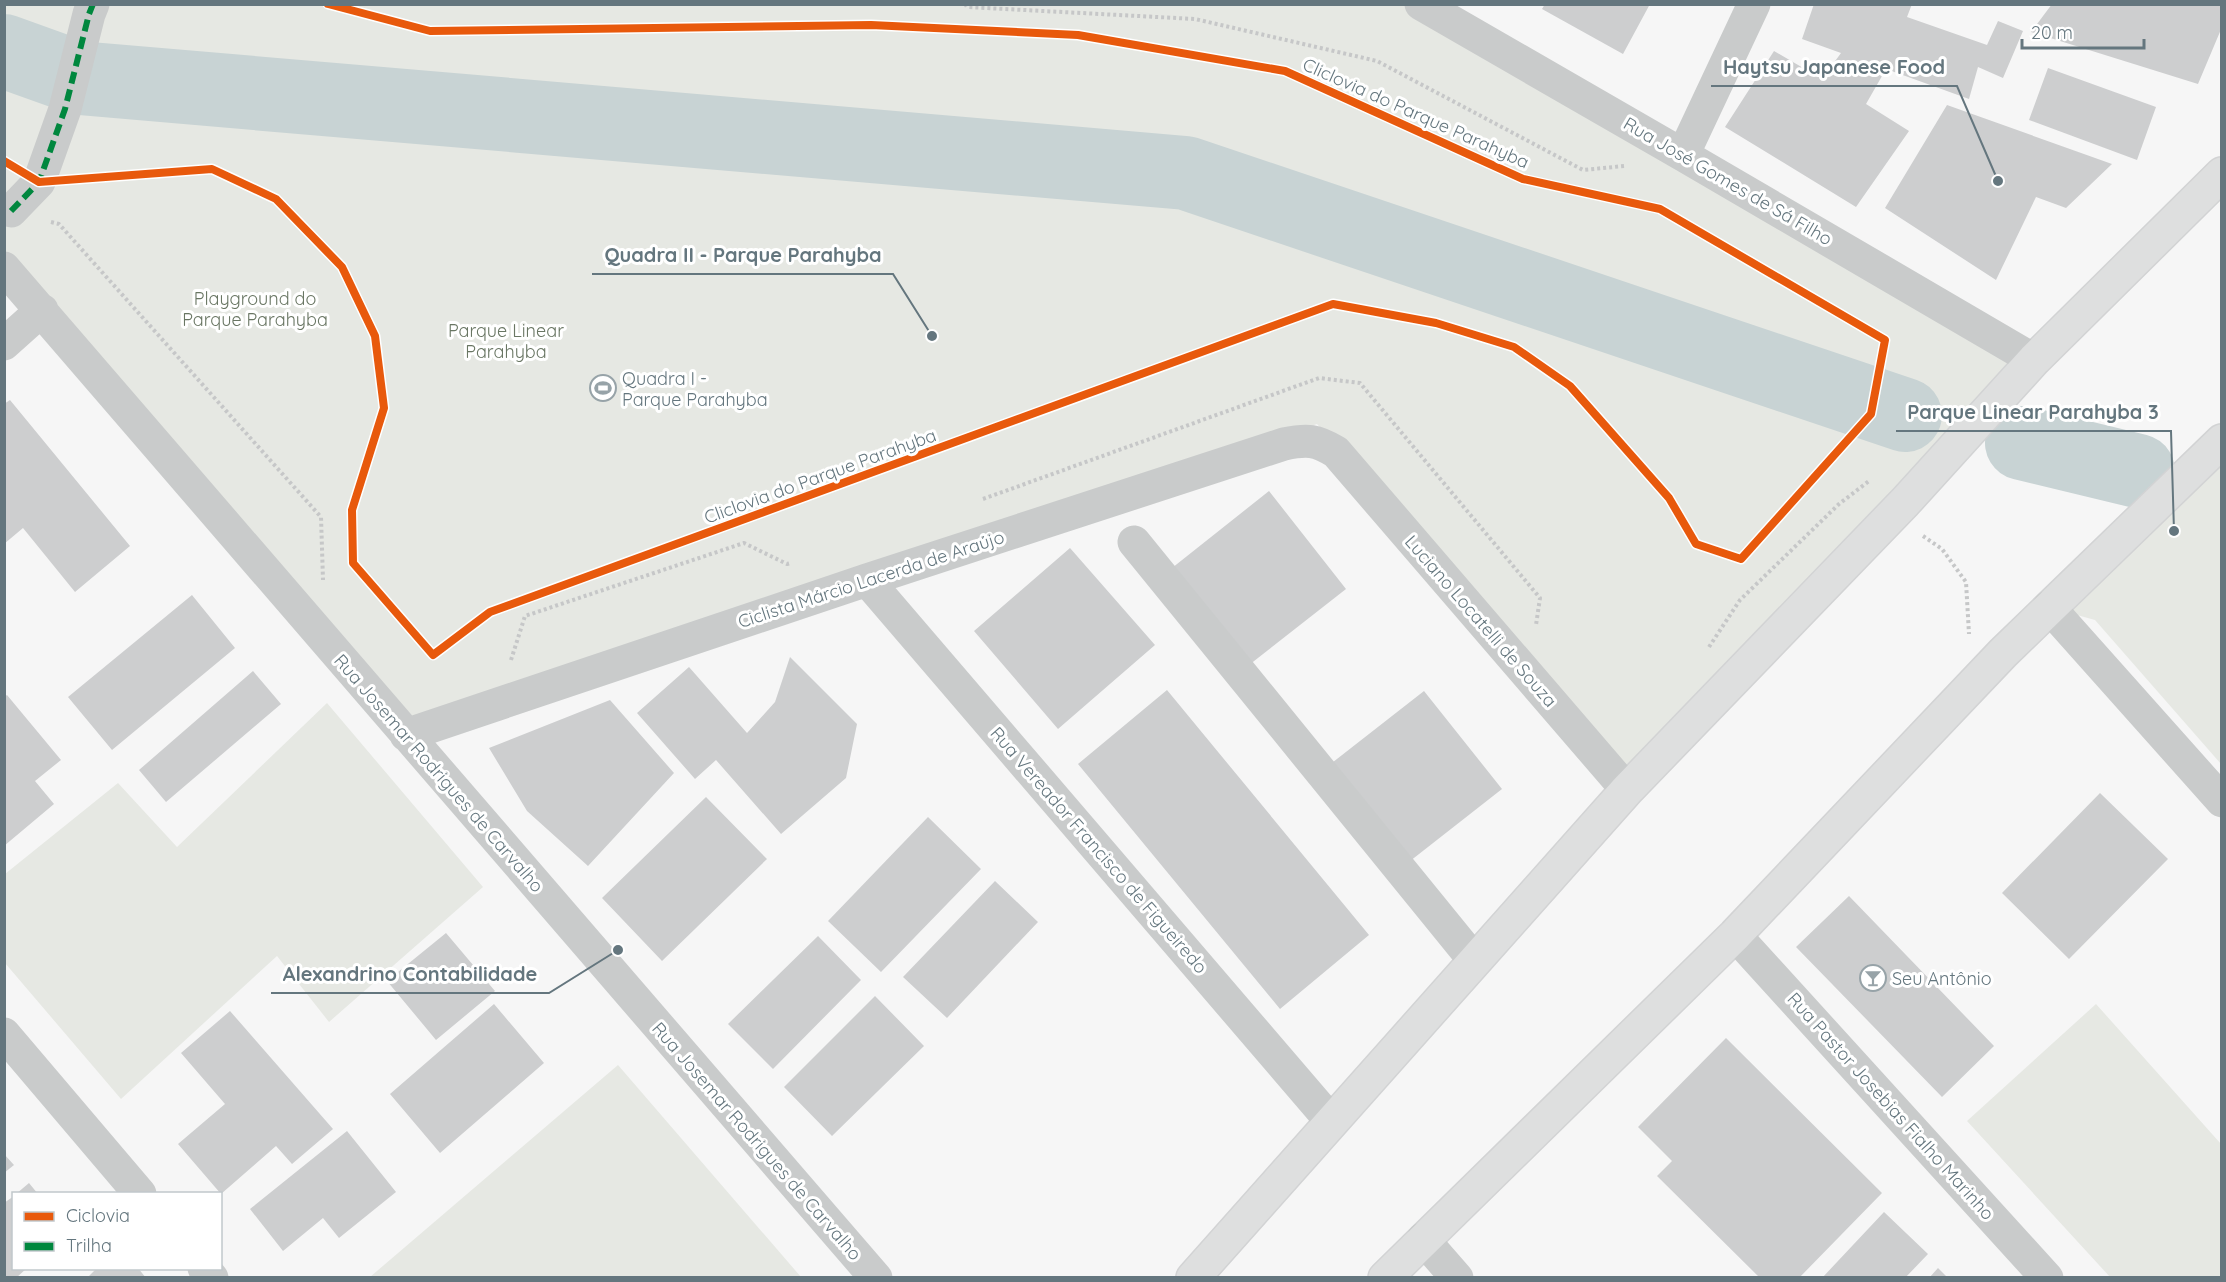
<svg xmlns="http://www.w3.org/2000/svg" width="2226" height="1282" font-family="Quicksand,sans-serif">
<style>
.green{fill:#e6e8e3}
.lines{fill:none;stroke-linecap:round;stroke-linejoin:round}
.river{stroke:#c8d3d4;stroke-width:74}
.building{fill:#cdcecf}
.major-casing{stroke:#d2d3d4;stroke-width:36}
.path{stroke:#c6c7c8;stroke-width:4;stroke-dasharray:3 3;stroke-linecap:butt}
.minor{stroke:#c9cbcb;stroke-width:33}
.major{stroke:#dedfdf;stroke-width:33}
.quiet{stroke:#00873e;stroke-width:6;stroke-dasharray:12 6;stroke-linecap:butt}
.cycleway-casing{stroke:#fff;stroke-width:11}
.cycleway{stroke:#e8590c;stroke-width:8}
.labels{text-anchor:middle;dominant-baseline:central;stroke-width:6;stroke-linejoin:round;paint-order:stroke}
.street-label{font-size:18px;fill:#64767e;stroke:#fff}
.park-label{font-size:18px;fill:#697663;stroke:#fff}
.poi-label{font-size:18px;fill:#64767e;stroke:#fff;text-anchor:start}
.leader{fill:none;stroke:#64767e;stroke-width:2}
.callout-dot{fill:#64767e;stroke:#fff;stroke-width:2}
.callout-label{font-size:20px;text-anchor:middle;font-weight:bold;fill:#64767e;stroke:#fff;stroke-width:6;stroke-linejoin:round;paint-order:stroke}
</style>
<rect width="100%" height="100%" fill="#f6f6f6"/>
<!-- green -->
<path class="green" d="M4 5H1413L2024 366 1632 785 1317 424 397 731 5 269Z
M2221 440V764L2095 620 2048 607Z
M327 703 483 887 329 1022 277 956 121 1099 5 963V874L118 783 177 847Z
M2096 1004 2221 1144V1277H2110L1967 1121Z
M618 1065 801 1277H370Z"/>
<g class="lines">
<!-- river -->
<path class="river" d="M4 51 79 78 1186 173 1905 415
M2022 443 2138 471"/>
</g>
<!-- building -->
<path class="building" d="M1545 4H1650L1623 54 1542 9Z
M1814 4H1912L1907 17 1987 45 1998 21 2023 31 2003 78 1978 67 1969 99 1886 69 1866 104 1909 131 1856 207 1725 127 1774 51 1822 79 1841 53 1802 39Z
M2052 4H2218L2222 6V27L2198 84 2031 32Z
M2048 68 2156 107 2137 160 2029 120Z
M1947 105 2112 164 2066 208 2036 197 1996 280 1885 208Z
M10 400 130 546 75 592 23 528 4 544V404Z
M1269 491 1346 589 1249 665 1172 568Z
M1070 548 1155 645 1058 729 974 631Z
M192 595 235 648 112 750 68 697Z
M790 657 857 724 846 778 781 834 716 760 695 779 637 713 689 667 747 733 775 702Z
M253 671 281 704 166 802 139 770Z
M1167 690 1369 935 1280 1009 1078 764Z
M1424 691 1502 789 1405 865 1328 766Z
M7 695 61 760 35 781 54 804 4 846V697Z
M610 700 674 773 588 866 527 811 489 748Z
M2100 793 2168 859 2069 959 2002 893Z
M706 797 767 859 662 961 602 898Z
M928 817 981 869 881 972 828 921Z
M995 881 1038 922 947 1018 903 977Z
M1849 896 1994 1046 1942 1097 1796 947Z
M446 933 495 991 436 1040 387 981Z
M818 936 861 980 773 1069 728 1024Z
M875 996 924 1046 832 1136 784 1087Z
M494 1004 544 1063 440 1153 390 1094Z
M230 1011 333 1129 292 1164 276 1146 221 1194 178 1144 225 1104 181 1053Z
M1726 1038 1882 1193 1799 1278H1760L1657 1176 1672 1161 1638 1127Z
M347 1131 396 1192 339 1238 323 1218 283 1251 250 1209Z
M4 1154 14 1165 4 1173Z
M29 1183 38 1194H16Z
M14 1196V1268H27L16 1278H4V1203Z
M1884 1212 1928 1254 1905 1278H1822Z
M97 1268H138L146 1278H87Z
M1938 1268 1948 1278H1929Z"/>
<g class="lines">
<defs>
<path id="major" d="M1193 1278 1627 790 1905 502 2034 360 2222 174
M1385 1278 1735 935 2003 653 2222 441"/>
</defs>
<!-- major casing -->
<use href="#major" class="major-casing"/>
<!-- path -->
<path class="path" d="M965 4 967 7 1195 19 1377 61 1583 170 1624 166
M51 222 59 224 321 517 323 580
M983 499 1319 378 1360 383 1540 598 1536 625
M1923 536 1942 549 1966 582 1969 634
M1709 647 1740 600 1839 504 1869 481
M511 660 525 616 744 543 787 564 791 563"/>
<!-- minor -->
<path class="minor" d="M1421 4 1683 155 2034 360
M1683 155 1754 4
M11 211 39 182 65 109 89 14 93 4
M4 268 876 1278
M4 344 42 310
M1134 542 1474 960
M867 580 1331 1121
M2049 607 2222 801
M406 735 867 580 1284 444C1308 439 1316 440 1336 452L1627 790
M1735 935 2047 1278
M4 1034 140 1194
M1423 1239 1457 1278
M204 1268 212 1278"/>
<!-- major -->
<use href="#major" class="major"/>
<!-- quiet -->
<path class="quiet" d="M11 211 39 182 65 109 89 14 93 4"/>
<defs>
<path id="cycleway" d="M4 161 39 182 212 169 276 199 342 267 375 336 384 408 352 510 353 563 433 655 490 612 1333 304 1436 323 1514 347 1570 386 1669 498 1696 544 1741 559 1871 414 1885 340 1660 209 1523 179 1285 71 1078 35 871 25 430 31 328 4"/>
</defs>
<!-- cycleway casing -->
<use href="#cycleway" class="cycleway-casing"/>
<!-- cycleway -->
<use href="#cycleway" class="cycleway"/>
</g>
<!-- icons -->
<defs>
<symbol id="stadium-ring" viewBox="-11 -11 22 22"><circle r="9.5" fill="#fff" stroke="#97a3a8" stroke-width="1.5"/><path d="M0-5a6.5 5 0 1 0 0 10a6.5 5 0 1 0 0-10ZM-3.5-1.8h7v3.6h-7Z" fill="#97a3a8"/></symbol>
<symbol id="bar-ring" viewBox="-11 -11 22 22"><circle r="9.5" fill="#fff" stroke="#97a3a8" stroke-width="1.5"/><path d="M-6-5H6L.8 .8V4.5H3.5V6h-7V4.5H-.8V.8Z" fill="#97a3a8"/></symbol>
</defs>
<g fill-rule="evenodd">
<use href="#stadium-ring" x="588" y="373" width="30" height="30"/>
<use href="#bar-ring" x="1858" y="963" width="30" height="30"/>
</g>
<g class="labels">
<!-- street labels -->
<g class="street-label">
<text transform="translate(1416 113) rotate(24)">Cliclovia do Parque Parahyba</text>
<text transform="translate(1728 181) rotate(30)">Rua José Gomes de Sá Filho</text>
<text transform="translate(820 476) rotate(-20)">Cliclovia do Parque Parahyba</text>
<text transform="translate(871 579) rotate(-18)">Ciclista Márcio Lacerda de Araújo</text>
<text transform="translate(1481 621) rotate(49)">Luciano Locatelli de Souza</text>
<text transform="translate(439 773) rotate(49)">Rua Josemar Rodrigues de Carvalho</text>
<text transform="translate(1099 850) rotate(49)">Rua Vereador Francisco de Figueiredo</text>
<text transform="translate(1891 1106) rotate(48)">Rua Pastor Josebias Fialho Marinho</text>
<text transform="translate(757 1141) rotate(49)">Rua Josemar Rodrigues de Carvalho</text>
</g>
<!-- park labels -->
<g class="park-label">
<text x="255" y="298">Playground do<tspan x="255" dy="21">Parque Parahyba</tspan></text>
<text x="506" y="330">Parque Linear<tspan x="506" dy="21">Parahyba</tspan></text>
</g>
<!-- poi labels -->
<g class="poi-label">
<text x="622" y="378">Quadra I -<tspan x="622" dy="21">Parque Parahyba</tspan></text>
<text x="1892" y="978">Seu Antônio</text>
</g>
</g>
<!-- callouts -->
<path class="leader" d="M1998 181L1957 86H1711M932 336L893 274H592M2174 531L2171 431H1896M618 950L549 993H271"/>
<g class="callout-dot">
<circle cx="1998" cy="181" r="6"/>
<circle cx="932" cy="336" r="6"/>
<circle cx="2174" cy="531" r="6"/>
<circle cx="618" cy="950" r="6"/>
</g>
<g class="callout-label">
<text x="1834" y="74">Haytsu Japanese Food</text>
<text x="743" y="262">Quadra II - Parque Parahyba</text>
<text x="2033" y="419">Parque Linear Parahyba 3</text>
<text x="410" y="981">Alexandrino Contabilidade</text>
</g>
<!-- border -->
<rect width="2226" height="1282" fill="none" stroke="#64767e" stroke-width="12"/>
<!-- legend -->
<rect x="12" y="1192" width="210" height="78" fill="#ffffff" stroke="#c1c8cb" stroke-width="1.5"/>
<rect x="24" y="1212" width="30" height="9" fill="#e8590c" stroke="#c1c8cb" stroke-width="1.5"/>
<text x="66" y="1222" font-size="18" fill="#64767e">Ciclovia</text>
<rect x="24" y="1242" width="30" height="9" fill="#00873e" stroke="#c1c8cb" stroke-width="1.5"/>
<text x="66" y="1252" font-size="18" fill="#64767e">Trilha</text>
<!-- scale -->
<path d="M2022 39v9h122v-9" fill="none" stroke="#64767e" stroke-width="3"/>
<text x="2031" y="39" font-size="18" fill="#64767e" stroke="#ffffff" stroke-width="4.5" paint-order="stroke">20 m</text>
</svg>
